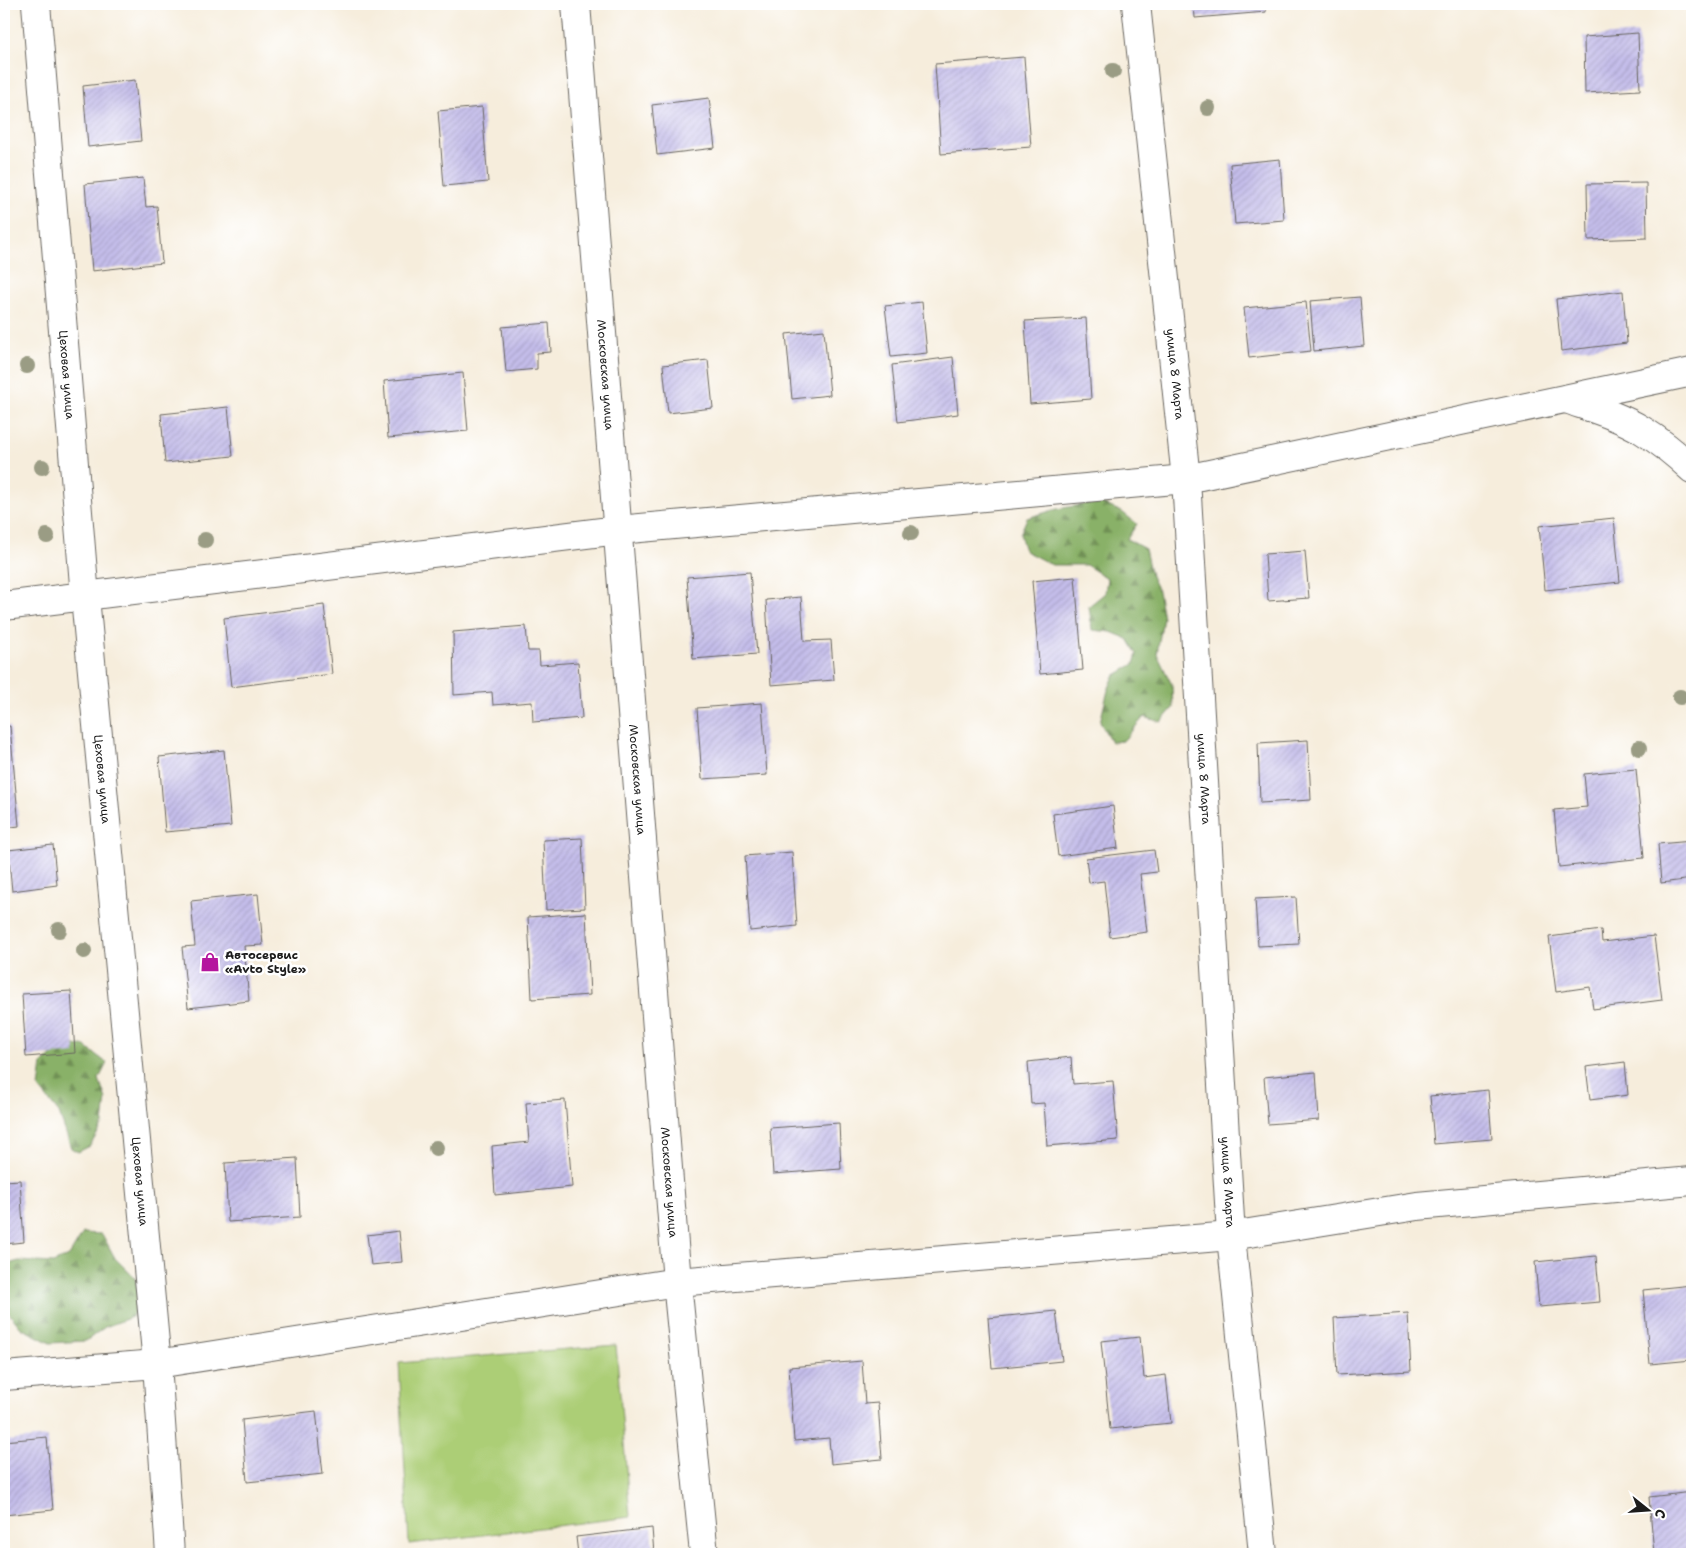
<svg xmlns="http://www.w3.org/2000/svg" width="1696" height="1558" font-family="'Shantell Sans',sans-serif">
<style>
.grass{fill:#acce76;stroke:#647549}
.forest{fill:url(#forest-firs);stroke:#526642}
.building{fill:url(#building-hatch)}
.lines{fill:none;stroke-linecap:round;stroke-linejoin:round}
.minor-casing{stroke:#68655f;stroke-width:30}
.minor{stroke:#fff;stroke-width:28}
.tree{fill:#9a9c84}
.labels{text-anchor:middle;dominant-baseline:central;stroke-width:5;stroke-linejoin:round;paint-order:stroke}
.street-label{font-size:12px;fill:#1c1c1c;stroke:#fff}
.poi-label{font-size:12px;font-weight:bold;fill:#1c1c1c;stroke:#fff;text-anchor:start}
</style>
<defs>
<pattern id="forest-firs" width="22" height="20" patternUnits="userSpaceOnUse" patternTransform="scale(1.25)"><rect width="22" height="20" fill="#89b167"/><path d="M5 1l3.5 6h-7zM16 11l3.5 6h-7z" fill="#6f8f54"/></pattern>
<pattern id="building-hatch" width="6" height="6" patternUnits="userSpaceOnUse" patternTransform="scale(1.25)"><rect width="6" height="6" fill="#c4bdea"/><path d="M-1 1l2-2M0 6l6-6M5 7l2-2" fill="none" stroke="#a8a2c8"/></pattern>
</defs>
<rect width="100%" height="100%" fill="#fff"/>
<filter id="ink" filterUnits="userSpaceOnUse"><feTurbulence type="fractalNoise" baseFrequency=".02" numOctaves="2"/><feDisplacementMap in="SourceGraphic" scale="10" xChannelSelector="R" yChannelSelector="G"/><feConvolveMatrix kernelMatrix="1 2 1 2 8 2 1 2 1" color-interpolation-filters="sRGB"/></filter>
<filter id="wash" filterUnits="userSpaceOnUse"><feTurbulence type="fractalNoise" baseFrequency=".0096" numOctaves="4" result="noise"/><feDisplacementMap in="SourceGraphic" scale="20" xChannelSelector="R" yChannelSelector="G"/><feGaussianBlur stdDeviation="1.12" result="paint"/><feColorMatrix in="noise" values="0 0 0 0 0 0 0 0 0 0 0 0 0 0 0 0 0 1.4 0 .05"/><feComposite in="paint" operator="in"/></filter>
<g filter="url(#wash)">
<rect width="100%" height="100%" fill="#f6eddc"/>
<!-- grass -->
<path class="grass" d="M616 1345 630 1517 409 1544 399 1363Z"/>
<!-- forest -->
<path class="forest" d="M1098 502 1122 512 1137 524 1127 539 1145 549 1151 576 1158 591 1163 617 1157 654 1172 685 1173 708 1161 722 1144 717 1123 741 1111 742 1100 722 1108 690 1114 676 1134 664 1137 654 1128 639 1111 632 1092 630 1089 606 1105 593 1107 578 1086 565H1052L1025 551 1020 534 1027 518 1057 509Z
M83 1045 107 1063 99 1079 106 1099 103 1124 90 1146 78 1152 71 1148 59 1113 39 1088 42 1064 59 1048Z
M83 1233 102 1234 115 1258 135 1278 139 1298 132 1317 105 1327 86 1341 50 1343 21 1328 9 1313 4 1314V1265L19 1261 53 1263 69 1256Z"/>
<g id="blocks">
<!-- building -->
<path class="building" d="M1194 4H1266V12L1195 18Z
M1638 33 1640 90 1585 93 1584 37Z
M1024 57 1031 147 941 154 935 64Z
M135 80 141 141 88 147 83 86Z
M709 98 715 148 657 155 652 105Z
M482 107 488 182 444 186 438 111Z
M1280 159 1284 220 1235 224 1230 164Z
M143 178 146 207 157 206 162 263 92 271 85 184Z
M1646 183 1647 238 1588 240 1587 184Z
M1623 291 1627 343 1561 351 1556 299Z
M1360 297 1364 346 1314 351 1310 301Z
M922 302 927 353 891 357 885 306Z
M1306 302 1311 351 1249 358 1244 308Z
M1086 318 1091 399 1030 404 1025 321Z
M549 323 551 352 537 353V369L506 372 502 327Z
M824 330 830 395 792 399 786 334Z
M953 357 958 414 898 422 892 365Z
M708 360 713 408 668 413 663 365Z
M463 373 468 431 388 438 384 381Z
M228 407 233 456 165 463 161 414Z
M1614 518 1620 582 1545 590 1539 526Z
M1305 551 1309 598 1268 601 1265 554Z
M750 572 757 654 693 659 687 577Z
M1075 577 1083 670 1040 674 1032 581Z
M801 597 804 641 831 640 834 680 771 685 766 600Z
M324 605 332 674 231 687 224 618Z
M526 626 528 651H539L540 665 578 662 582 718 533 722 532 702 493 705 492 692 454 695 453 632Z
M762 703 767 775 702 779 697 708Z
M10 726 19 826 4 828V727Z
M1308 740 1311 800 1260 803 1258 743Z
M224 750 231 826 165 832 159 757Z
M1636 769 1644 858 1559 867 1554 810 1587 807 1584 774Z
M1113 806 1118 848 1058 856 1053 814Z
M582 838 585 908 546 910 543 840Z
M1692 841V879L1661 883 1658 844Z
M53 845 57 885 12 891 8 850Z
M1154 850 1157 872 1140 874 1147 932 1110 937 1104 881 1089 883 1086 858Z
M792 852 797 926 750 931 745 856Z
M258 894 263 945 244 946 249 1001 188 1008 182 947 195 946 191 901Z
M1296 897 1299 944 1258 946 1255 899Z
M586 913 590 995 532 999 528 917Z
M1601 930 1602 942 1654 936 1662 1000 1593 1009 1590 987 1556 992 1549 937Z
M71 991 75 1053 26 1057 22 994Z
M1071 1057 1073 1084 1113 1081 1118 1140 1047 1146 1044 1103 1031 1104 1028 1062Z
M1625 1062 1628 1095 1590 1100 1586 1067Z
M1316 1072 1319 1120 1268 1124 1264 1077Z
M1488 1090 1492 1139 1434 1144 1430 1096Z
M565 1100 572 1187 495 1195 492 1146 529 1142 526 1103Z
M839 1123 841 1169 773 1174 770 1128Z
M297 1158 300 1217 228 1222 225 1163Z
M20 1180 24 1242 4 1244V1181Z
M399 1231 402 1262 371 1265 367 1235Z
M1596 1256 1600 1302 1539 1307 1535 1262Z
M1692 1285V1360L1650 1364 1643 1290Z
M1056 1311 1062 1361 992 1368 988 1318Z
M1408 1313 1411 1371 1337 1375 1334 1318Z
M1140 1337 1144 1378 1166 1375 1171 1423 1110 1429 1101 1341Z
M862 1361 865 1404 878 1403 882 1459 831 1464 829 1438 794 1441 789 1367Z
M316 1411 323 1474 247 1482 242 1420Z
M47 1437 53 1510 4 1515V1441Z
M1692 1492V1554H1654L1649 1497Z
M652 1528 654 1554H578L576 1537Z"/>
</g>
</g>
<g filter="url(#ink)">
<use href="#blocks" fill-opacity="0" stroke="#68655f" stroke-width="1"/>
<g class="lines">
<defs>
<g id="minor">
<path id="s1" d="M36 4 85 597 157 1364 170 1554"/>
<path id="s2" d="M576 4 677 1282 704 1554"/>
<path id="s3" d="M1136 4 1186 479 1231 1236 1263 1554"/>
<path d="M1566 399C1591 408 1619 416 1642 430 1660 441 1677 455 1692 469"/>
<path d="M4 606 618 530 1186 479 1692 372"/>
<path d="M4 1376 157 1364 677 1282 1231 1236 1417 1206 1692 1181"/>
</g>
</defs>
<!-- minor casing -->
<use href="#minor" class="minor-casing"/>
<!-- minor -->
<use href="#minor" class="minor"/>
</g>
<!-- trees -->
<g class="tree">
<circle cx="1113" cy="71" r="8"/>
<circle cx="1208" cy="108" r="8"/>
<circle cx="27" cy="366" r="8"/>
<circle cx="42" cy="467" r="8"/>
<circle cx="911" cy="533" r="8"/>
<circle cx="47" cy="536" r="8"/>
<circle cx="205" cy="540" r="8"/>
<circle cx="1680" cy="697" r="8"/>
<circle cx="1639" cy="748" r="8"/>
<circle cx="59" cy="930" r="8"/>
<circle cx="84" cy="951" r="8"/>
<circle cx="436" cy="1148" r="8"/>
</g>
</g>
<!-- icons -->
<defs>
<symbol id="shop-bare" viewBox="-9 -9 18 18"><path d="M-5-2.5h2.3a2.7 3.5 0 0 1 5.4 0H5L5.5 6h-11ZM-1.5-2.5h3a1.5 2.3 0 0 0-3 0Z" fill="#b5179e" stroke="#fff" stroke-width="2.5" paint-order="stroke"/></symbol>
</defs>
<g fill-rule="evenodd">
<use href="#shop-bare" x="196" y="948" width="28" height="28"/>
</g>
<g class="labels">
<!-- street labels -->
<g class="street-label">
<text stroke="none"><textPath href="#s3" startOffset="372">улица 8 Марта</textPath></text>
<text stroke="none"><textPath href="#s1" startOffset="372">Цеховая улица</textPath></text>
<text stroke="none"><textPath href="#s2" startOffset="372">Московская улица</textPath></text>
<text stroke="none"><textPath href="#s1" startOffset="778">Цеховая улица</textPath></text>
<text stroke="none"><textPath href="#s2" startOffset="778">Московская улица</textPath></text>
<text stroke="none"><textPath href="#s3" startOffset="778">улица 8 Марта</textPath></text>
<text stroke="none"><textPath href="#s1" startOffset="1182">Цеховая улица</textPath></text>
<text stroke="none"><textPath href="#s2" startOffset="1182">Московская улица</textPath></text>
<text stroke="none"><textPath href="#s3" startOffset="1182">улица 8 Марта</textPath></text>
</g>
<!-- poi labels -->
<g class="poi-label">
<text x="225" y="955">Автосервис<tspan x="225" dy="14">«Avto Style»</tspan></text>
</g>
</g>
<!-- margin -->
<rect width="1696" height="1558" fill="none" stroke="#fff" stroke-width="20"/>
<!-- north arrow -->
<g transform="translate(1648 1510) rotate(107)" stroke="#ffffff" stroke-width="4" paint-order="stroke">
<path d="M0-4L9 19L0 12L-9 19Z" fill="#1c1c1c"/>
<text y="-8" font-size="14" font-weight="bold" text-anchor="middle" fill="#1c1c1c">С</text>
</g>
</svg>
